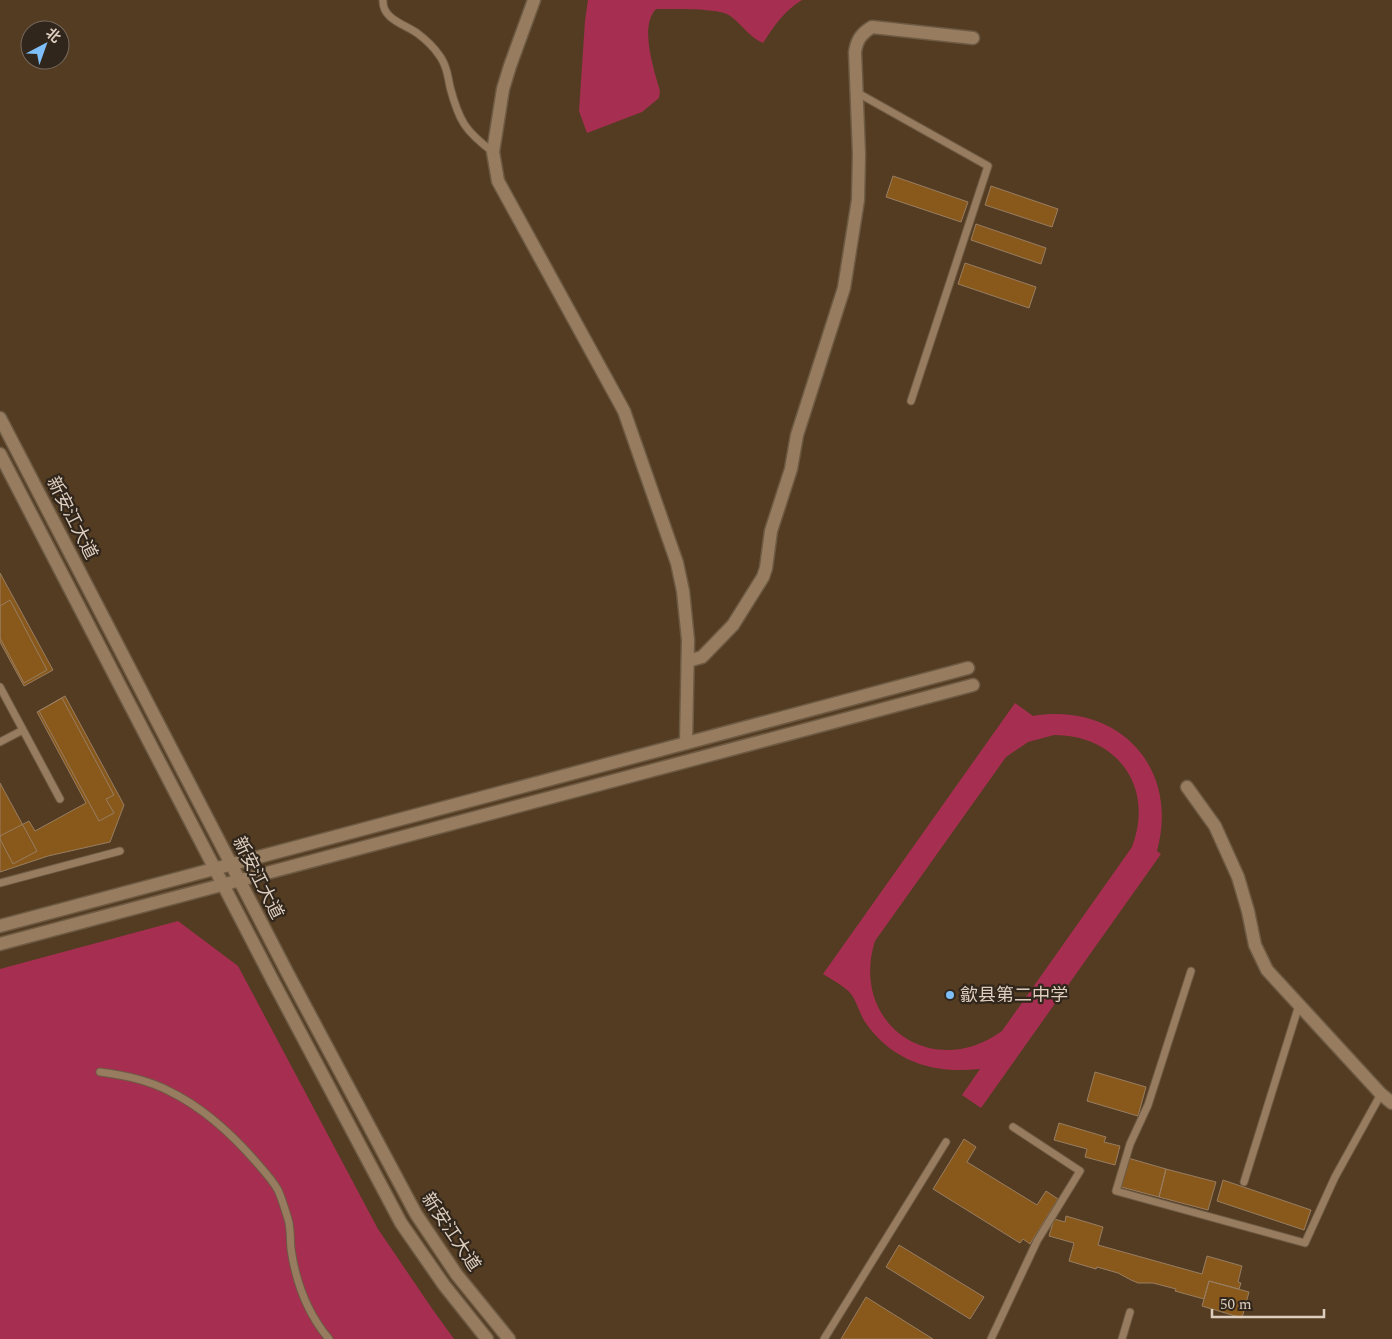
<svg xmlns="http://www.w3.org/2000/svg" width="1392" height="1339" font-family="Spectral,'Noto Sans SC',serif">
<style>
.green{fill:#a62f51;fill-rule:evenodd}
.building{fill:#89591c;stroke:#987d61}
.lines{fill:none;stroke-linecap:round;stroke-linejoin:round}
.service-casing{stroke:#6d5a43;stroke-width:9}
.minor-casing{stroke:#6d5a43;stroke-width:15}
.tertiary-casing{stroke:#6d5a43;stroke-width:15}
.secondary-casing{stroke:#6d5a43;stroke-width:15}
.service{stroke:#977c60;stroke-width:7}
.minor{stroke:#977c60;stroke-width:12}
.tertiary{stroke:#977c60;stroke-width:12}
.secondary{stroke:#977c60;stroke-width:12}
.poi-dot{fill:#7ebef9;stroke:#31261b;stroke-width:2}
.labels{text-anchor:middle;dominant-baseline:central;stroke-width:4.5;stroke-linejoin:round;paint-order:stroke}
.street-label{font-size:18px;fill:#ddcebf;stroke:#31261b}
.poi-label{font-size:18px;fill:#ddcebf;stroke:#31261b;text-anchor:start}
</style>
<rect width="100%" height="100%" fill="#543c22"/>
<!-- green -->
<path class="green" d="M588 0H802C784 11 774 26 763 43 748 37 739 20 727 14 713 8 673 9 656 9 639 26 654 70 660 91L659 98 642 112 587 133 579 111 585 21Z
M1015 703 1033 716C1118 702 1180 767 1157 851L1161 854 981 1108 962 1095 980 1069C933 1074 893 1062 865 1022 860 1014 856 1000 851 994 846 987 831 979 823 974ZM1054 735C1117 735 1155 787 1132 847L1002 1031C932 1082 849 1023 875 941L1006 757 1028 742Z
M178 921 238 966 378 1229 433 1310 454 1339H0V969Z"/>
<!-- building -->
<path class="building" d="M893 176 968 202 961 222 886 197Z
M991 186 1058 209 1052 227 985 205Z
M976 224 1046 248 1041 264 971 240Z
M965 263 1036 287 1029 308 958 284Z
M0 573 53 670 24 686 0 642Z
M10 600 47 670 24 683 0 638V606Z
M65 696 124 805 110 842 48 856 0 872V836L29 821 35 831 86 803 37 712Z
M62 698 114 795 106 799 114 813 99 821 39 711Z
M0 783 37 851 13 864 0 839Z
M1095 1072 1146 1087 1138 1116 1087 1101Z
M1059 1123 1106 1137 1104 1142 1120 1146 1115 1165 1085 1157 1087 1149 1054 1140Z
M964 1139 976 1147 967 1162 1037 1205 1046 1191 1058 1199 1030 1244 1023 1239 1020 1243 933 1189Z
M1128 1158 1166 1169 1159 1197 1121 1187Z
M1166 1169 1216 1182 1208 1210 1159 1197Z
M1223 1180 1311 1210 1304 1230 1217 1201Z
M1066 1216 1103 1227 1098 1245 1202 1274 1207 1256 1242 1266 1238 1282 1241 1283 1239 1289 1209 1281 1204 1299 1175 1291 1176 1289 1153 1283H1138L1131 1280 1118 1273 1097 1267 1096 1269 1069 1261 1074 1243 1049 1236 1054 1219 1065 1222Z
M899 1245 984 1297 970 1319 886 1267Z
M1209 1281 1249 1292 1242 1318 1202 1306Z
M866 1297 933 1339H841Z"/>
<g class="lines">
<defs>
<path id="service" d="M383 0C382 19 404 24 417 33 425 39 433 46 439 55 446 64 448 76 450 87 459 121 465 131 493 152
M856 92 988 166 911 401
M0 687 60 799
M0 742 23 730
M0 883 120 851
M1191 971 1148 1105 1130 1144 1116 1191 1305 1243 1335 1177 1381 1094
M100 1072C124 1075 148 1080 169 1091 204 1108 232 1134 257 1163 264 1171 273 1181 278 1190 282 1199 285 1209 288 1219 291 1228 290 1239 291 1249 296 1283 307 1313 329 1339
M1244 1182 1299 1005
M824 1339 946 1142
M991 1339 1037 1241 1080 1171 1013 1127
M1122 1339 1130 1312"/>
<path id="minor" d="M534 0 510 66 503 89 493 152 498 181 624 411 677 563 683 591 688 640 686 743
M688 661 702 657 733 625 763 577 766 568 771 531 791 469 797 435 844 288 858 200 859 154 855 52C857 39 862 33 872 27L973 38
M1187 787 1215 826 1238 877 1248 911 1255 945 1267 970 1381 1094 1392 1103"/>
<path id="tertiary" d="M0 926 968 668
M0 944 973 685"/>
<path id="secondary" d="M0 418 288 974 416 1214 457 1275 509 1339
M0 454 273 981 401 1223 444 1285 487 1339"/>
</defs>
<!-- service casing -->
<use href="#service" class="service-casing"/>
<!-- minor casing -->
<use href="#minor" class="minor-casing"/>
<!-- tertiary casing -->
<use href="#tertiary" class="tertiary-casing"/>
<!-- secondary casing -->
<use href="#secondary" class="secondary-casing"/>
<!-- service -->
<use href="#service" class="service"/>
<!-- minor -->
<use href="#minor" class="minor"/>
<!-- tertiary -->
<use href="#tertiary" class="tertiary"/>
<!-- secondary -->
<use href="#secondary" class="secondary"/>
</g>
<!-- markers -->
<circle class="poi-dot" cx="950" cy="995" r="5"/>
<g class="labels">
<!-- street labels -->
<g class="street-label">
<text transform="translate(72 518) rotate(63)">新安江大道</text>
<text transform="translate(258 878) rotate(63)">新安江大道</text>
<text transform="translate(451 1232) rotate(56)">新安江大道</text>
</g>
<!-- poi labels -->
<g class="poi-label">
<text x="960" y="995">歙县第二中学</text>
</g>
</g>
<!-- north arrow -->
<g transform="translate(45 45) rotate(41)"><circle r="24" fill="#31261b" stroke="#76695d"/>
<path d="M0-4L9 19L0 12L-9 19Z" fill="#7ebef9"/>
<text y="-8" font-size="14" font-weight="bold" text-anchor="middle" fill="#ddcebf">北</text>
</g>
<!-- scale -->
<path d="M1212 1309v8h112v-8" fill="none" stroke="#ddcebf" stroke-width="2.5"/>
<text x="1220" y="1309" font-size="15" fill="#ddcebf" stroke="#31261b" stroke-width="4" paint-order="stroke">50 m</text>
</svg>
